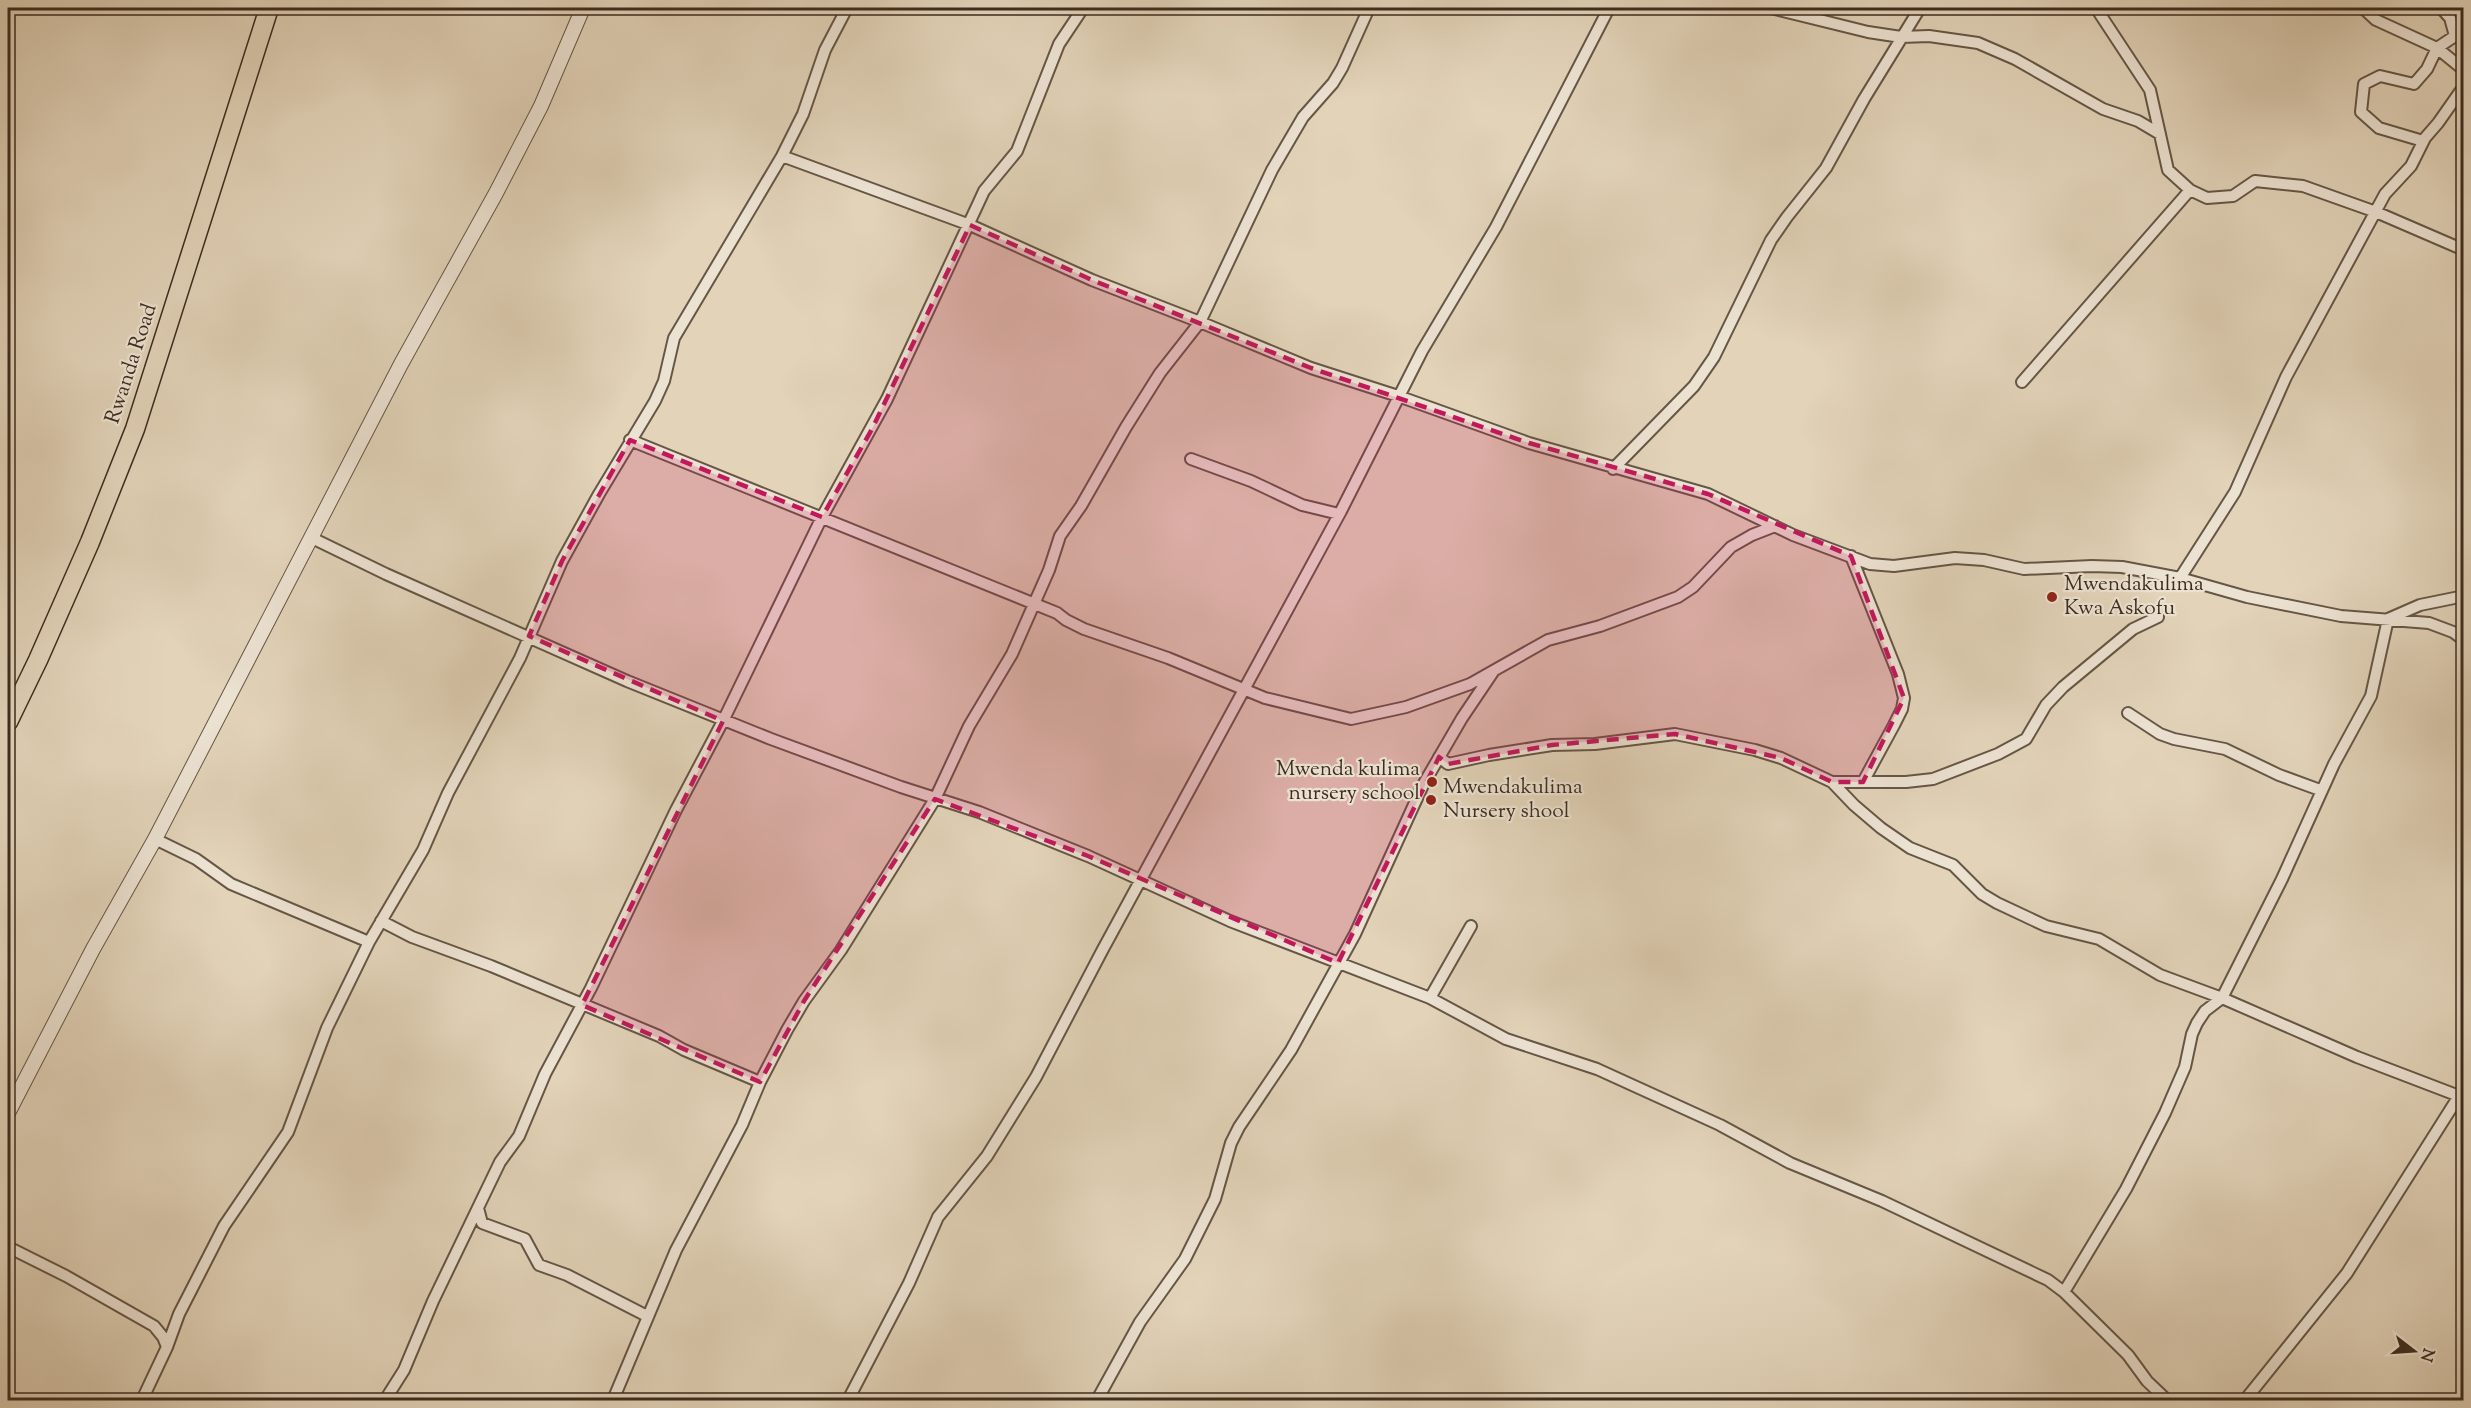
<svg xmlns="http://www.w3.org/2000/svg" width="2471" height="1408" font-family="'Sorts Mill Goudy',serif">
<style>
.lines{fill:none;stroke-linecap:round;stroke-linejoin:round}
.minor-casing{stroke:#665646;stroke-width:14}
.tertiary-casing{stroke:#665646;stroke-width:16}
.trunk-casing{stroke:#3c2d20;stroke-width:21}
.minor{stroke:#ece2d2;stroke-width:10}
.tertiary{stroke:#ece2d2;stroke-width:14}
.trunk{stroke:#e2d3b9;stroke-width:18}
.marked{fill:#c2185b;fill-opacity:0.2;stroke:#c2185b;stroke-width:4.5;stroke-dasharray:12 8;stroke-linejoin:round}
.poi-dot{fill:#8f2418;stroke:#ece2d2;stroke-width:2}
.labels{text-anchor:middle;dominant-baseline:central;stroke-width:4.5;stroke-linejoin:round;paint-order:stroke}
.street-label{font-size:21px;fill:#3c2d20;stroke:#ece2d2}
.poi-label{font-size:21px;fill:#3c2d20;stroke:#ece2d2;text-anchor:start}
</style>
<rect width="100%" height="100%" fill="#e2d3b9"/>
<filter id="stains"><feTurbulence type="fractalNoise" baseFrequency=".00333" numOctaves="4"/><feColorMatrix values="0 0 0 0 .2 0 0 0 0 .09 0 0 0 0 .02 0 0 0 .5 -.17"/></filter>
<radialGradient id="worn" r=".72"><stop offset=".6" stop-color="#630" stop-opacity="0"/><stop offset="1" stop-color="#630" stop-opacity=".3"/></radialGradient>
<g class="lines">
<defs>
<path id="minor" d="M1771 8 1868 32 1901 37 1929 36 1978 43 2015 59 2103 109 2138 121 2160 134
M2096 8 2150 90 2168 170 2190 190 2207 198 2233 196 2255 181 2303 186 2376 212 2464 250
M2363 8 2376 20 2437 48 2464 70
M2423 141 2379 128 2361 112 2364 84 2380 76 2414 84 2427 69 2437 48 2455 36 2450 18 2441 8
M782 156 970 225 1092 280 1200 322 1311 368 1398 396 1529 443 1708 494 1793 535 1870 564 1894 566 1955 558 1984 560 2024 569 2092 566 2122 567 2180 578 2247 597 2341 616 2429 623 2453 632 2464 640
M2022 382 2190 190
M630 440 1057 613 1066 620 1084 629 1168 658 1265 698 1351 719 1406 707 1470 684 1548 640 1600 626 1678 597 1693 587 1731 547 1752 535 1775 526
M1191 459 1251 481 1302 505 1339 514
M1613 469 1694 386 1714 357 1771 240 1787 217 1826 168 1864 99 1920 8
M312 538 386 574 627 681 771 739 901 787 979 812 1088 856 1230 921 1430 998 1506 1039 1597 1069 1720 1125 1790 1163 1882 1201 2048 1280 2064 1292 2128 1355 2147 1381 2167 1400
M1851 556 1898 674 1904 698 1902 709 1894 725 1863 782
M2180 578 2235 492 2286 377 2385 194 2411 166 2425 138 2438 123 2464 86
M2128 713 2160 734 2174 739 2225 749 2279 775 2320 790
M1439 757 1448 764 1489 755 1552 745 1595 744 1675 734 1755 750 1781 758 1832 782H1906L1933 779 1998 754 2026 739 2046 705 2063 687 2133 629 2158 617
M1832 782 1854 805 1881 828 1910 848 1953 865 1982 894 1997 903 2046 926 2099 939 2160 975 2222 998 2357 1057 2459 1096
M155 839 196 859 231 884 369 942
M381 921 412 937 491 966 659 1036 684 1050 760 1082
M1430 998 1471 926
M478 1208 482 1223 525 1239 539 1265 567 1275 647 1316
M8 1247 66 1276 154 1326 163 1337 167 1347
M2064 1292 2126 1189 2165 1113 2185 1067 2192 1034 2197 1023 2205 1011 2222 998 2282 879 2334 764 2371 696 2388 619 2420 605 2464 596
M142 1400 167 1347 179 1314 224 1226 288 1132 327 1028 369 942 423 850 448 793 520 658 562 561 599 494 655 401 664 381 674 338 782 156 803 114 825 50 847 8
M385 1400 404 1370 433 1301 500 1162 519 1136 545 1074 591 988 676 810 723 721 822 517 887 399 978 204 984 191 1017 151 1059 44 1083 8
M613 1400 676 1250 742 1125 760 1082 787 1030 804 1001 841 950 935 799 969 726 1012 654 1049 570 1060 536 1081 506 1126 427 1160 373 1200 322 1272 170 1303 117 1333 83 1342 68 1369 8
M848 1400 909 1283 938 1217 987 1156 1036 1077 1102 951 1341 511 1422 351 1496 227 1609 8
M1097 1400 1140 1322 1185 1259 1215 1199 1231 1143 1239 1127 1291 1050 1355 934 1423 785 1462 718 1493 672
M2245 1400 2347 1273 2464 1088"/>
<path id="tertiary" d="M8 1113 93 949 155 839 401 364 496 193 541 106 583 8"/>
<path id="trunk" d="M8 722 38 660 90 542 135 429 269 8"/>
</defs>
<!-- minor casing -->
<use href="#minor" class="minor-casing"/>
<!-- tertiary casing -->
<use href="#tertiary" class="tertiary-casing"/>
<!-- trunk casing -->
<use href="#trunk" class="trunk-casing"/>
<!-- minor -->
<use href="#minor" class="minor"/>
<!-- tertiary -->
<use href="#tertiary" class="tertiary"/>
<!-- trunk -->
<use href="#trunk" class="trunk"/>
</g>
<!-- marked area -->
<path class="marked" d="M970 225 1092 280 1311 368 1529 443 1708 494 1851 556 1904 698 1863 782H1832L1781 758 1675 734 1552 745 1448 764 1439 757 1338 963 1088 856 935 799 804 1001 760 1082 582 1005 723 721 529 636 562 561 630 440 822 517 872 429Z"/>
<!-- markers -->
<g class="poi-dot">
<circle cx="2052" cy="597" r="6"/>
<circle cx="1432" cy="782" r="6"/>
<circle cx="1431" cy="800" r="6"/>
</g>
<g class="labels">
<!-- street labels -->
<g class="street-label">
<text transform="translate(132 364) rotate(-72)">Rwanda Road</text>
</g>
<!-- poi labels -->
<g class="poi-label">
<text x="2064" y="585">Mwendakulima<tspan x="2064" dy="24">Kwa Askofu</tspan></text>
<text x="1420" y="770" text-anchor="end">Mwenda kulima<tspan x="1420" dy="24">nursery school</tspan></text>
<text x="1443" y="788">Mwendakulima<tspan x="1443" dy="24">Nursery shool</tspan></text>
</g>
</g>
<!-- margin -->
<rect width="2471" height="1408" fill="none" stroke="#e2d3b9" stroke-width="30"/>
<rect x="9" y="9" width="2453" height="1390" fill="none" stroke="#3c2d20" stroke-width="3"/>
<rect x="15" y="15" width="2441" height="1378" fill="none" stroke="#3c2d20" stroke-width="1.5"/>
<!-- north arrow -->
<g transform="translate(2414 1351) rotate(107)" stroke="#ece2d2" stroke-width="4.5" paint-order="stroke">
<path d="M0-4.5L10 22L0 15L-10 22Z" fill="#3c2d20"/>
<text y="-9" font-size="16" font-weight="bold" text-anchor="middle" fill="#3c2d20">N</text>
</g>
<rect width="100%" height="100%" filter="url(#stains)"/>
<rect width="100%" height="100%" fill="url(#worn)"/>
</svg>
